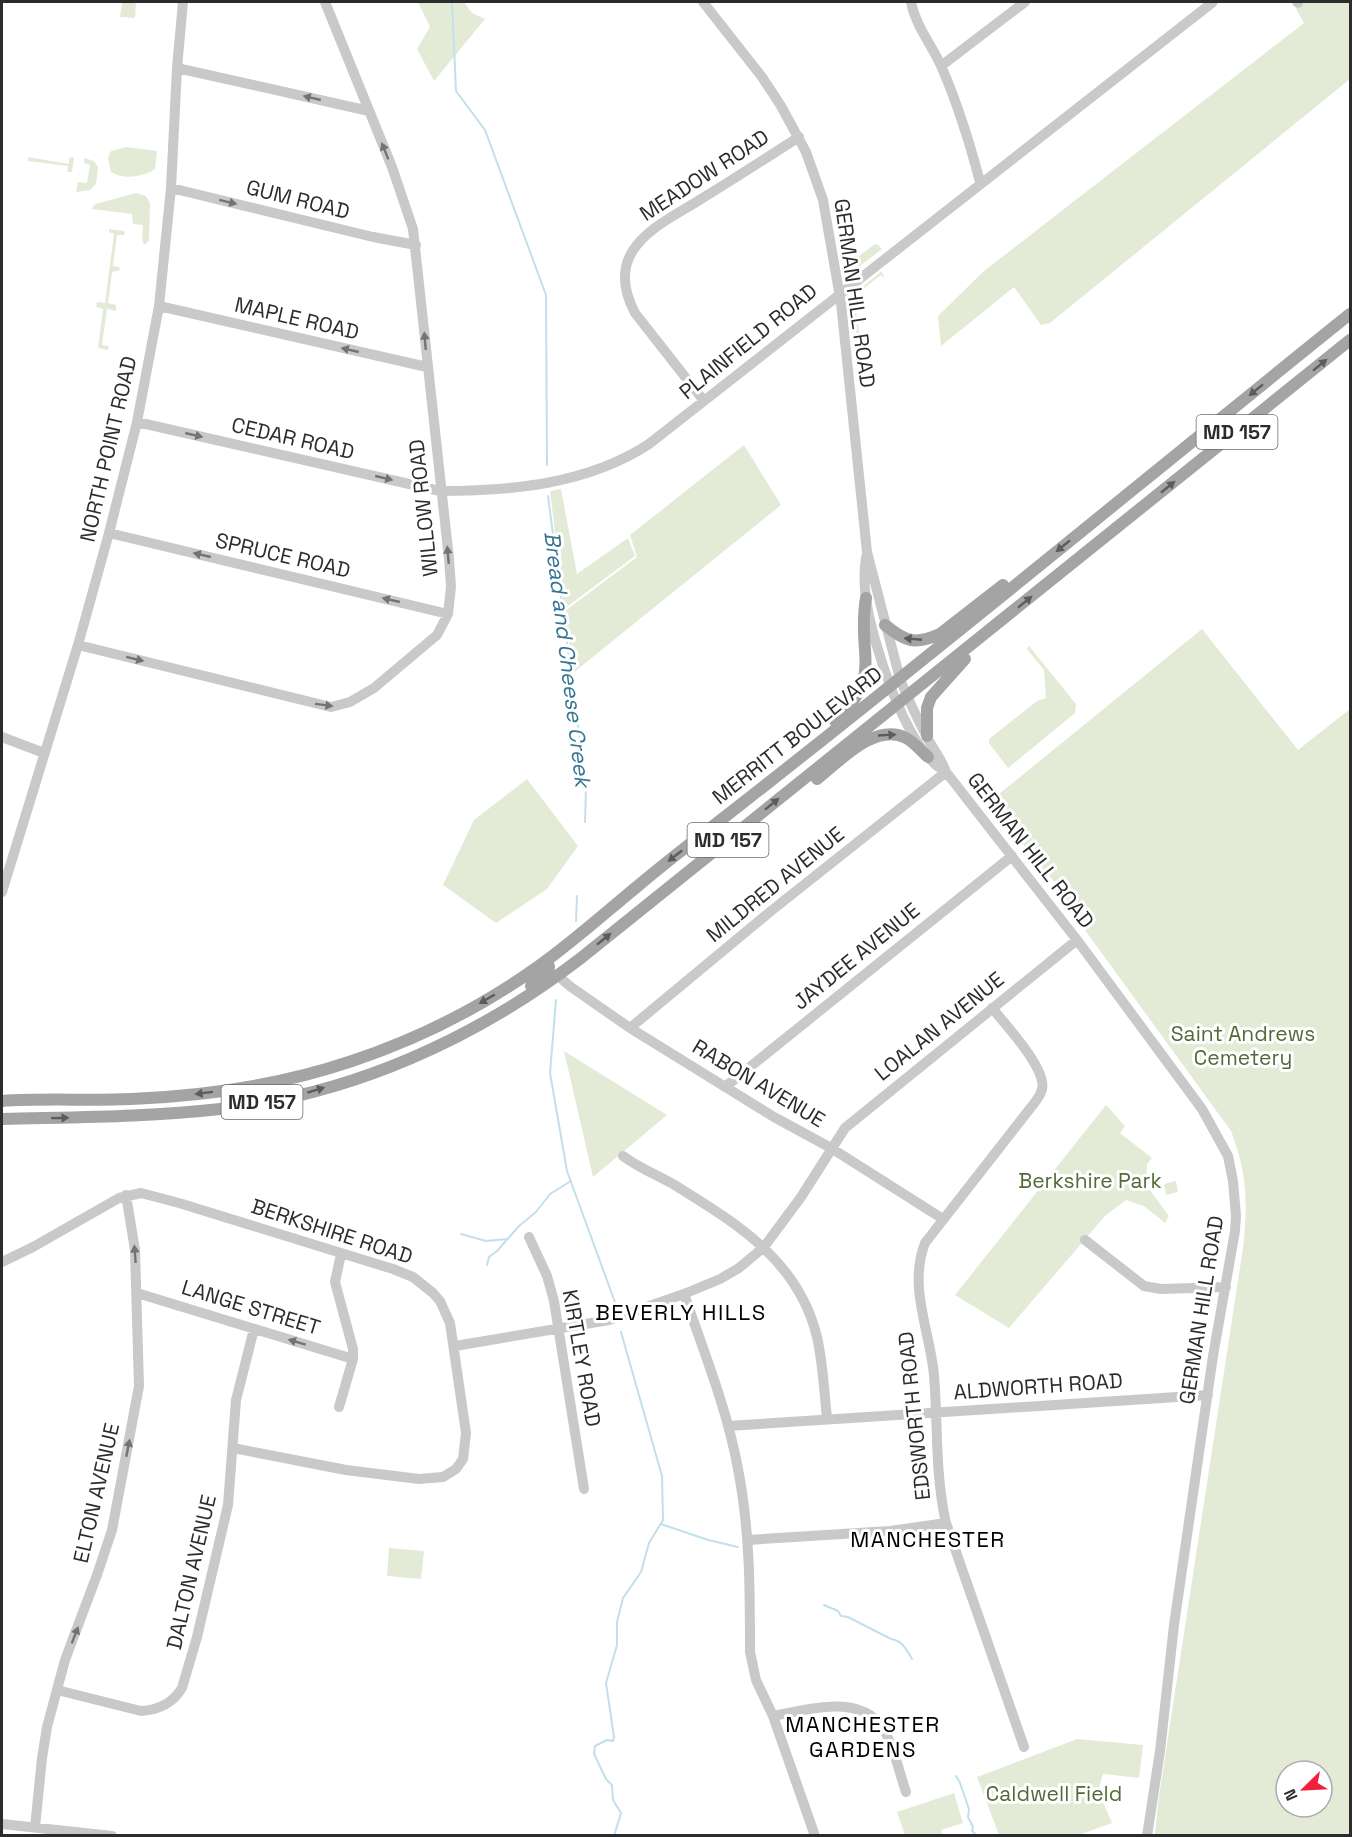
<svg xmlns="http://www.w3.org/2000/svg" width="1352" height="1837" font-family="'Space Grotesk',sans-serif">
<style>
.green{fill:#e3ebd7;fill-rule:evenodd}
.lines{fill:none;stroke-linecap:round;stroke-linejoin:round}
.stream{stroke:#c2dfed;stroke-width:2}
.minor{stroke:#c9c9c9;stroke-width:10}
.major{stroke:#a4a4a4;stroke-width:12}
.oneway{fill:#737373}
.oneway2{fill:#5c5c5c}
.labels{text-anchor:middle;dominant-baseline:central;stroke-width:6;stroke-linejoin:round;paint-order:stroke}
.shield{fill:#fff;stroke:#6b6b6b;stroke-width:1.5}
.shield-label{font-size:20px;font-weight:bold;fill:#2c2c2c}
.street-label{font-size:21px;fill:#2c2c2c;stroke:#fff}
.park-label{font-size:21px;fill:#526a37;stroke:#fff}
.water-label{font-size:22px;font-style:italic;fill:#357492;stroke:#fff}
.neighbourhood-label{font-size:22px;letter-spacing:1.5px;fill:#000;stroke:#fff}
</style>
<rect width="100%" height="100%" fill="#fff"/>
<!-- green -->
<path class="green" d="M122 2H136L135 18 120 17Z
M418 2H464L472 13 485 19 434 81 417 49 430 27Z
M1305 2H1350V79L1050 323 1041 325 1014 287 941 346 938 316 984 271 1304 23 1296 9Z
M126 147 157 151 155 169C144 177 122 180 111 172L108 158 111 151Z
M28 157 69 164V158L74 157 72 172H67L68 166 28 161Z
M84 158 94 161 98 167 96 184 90 190 76 192 78 182 87 183 90 165 84 163Z
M136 193 146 196 150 203 149 241 144 245 142 239 143 225 133 224 132 214 92 209 95 204Z
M109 229 124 231 125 233 124 235H117L113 266 119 267 120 270 112 272 108 303 116 305V311L107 309 102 345 108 346 109 348 107 350 98 348 103 309 96 307 97 302 105 303 114 234 109 232Z
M875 244 878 245 882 249 856 269H850L847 265 845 252 848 251 859 256Z
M882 271 884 279 881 275 858 293 855 302 861 347H868L859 354 851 296Z
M744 445 781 505 573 673 565 611 637 557 630 535Z
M561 489 577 574 628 538 635 556 564 609 550 491Z
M1202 629 1298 750 1350 709V1835H1155L1158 1803 1243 1248C1248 1204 1247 1172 1231 1131L1082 926 1057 885 988 803ZM1286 1771H1322V1807H1286Z
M1029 646 1076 704 1075 713 1008 768 989 743V739L1037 701 1046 698 1044 670 1027 649Z
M527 779 578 846 547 889 496 923 443 885 474 820Z
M564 1051 667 1115 593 1177Z
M1106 1105 1125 1126 1120 1133 1152 1158 1147 1164 1146 1185 1169 1216 1165 1223 1144 1206 1126 1200 1105 1216 1009 1328 955 1295Z
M1176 1181 1178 1192 1166 1195 1164 1184Z
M389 1548 424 1551 421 1579 387 1576Z
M1077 1739 1143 1745 1139 1778 1103 1774 1098 1791 1112 1823 1079 1835H999L977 1777Z
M954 1793 963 1823 941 1830 943 1835H905L897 1812Z"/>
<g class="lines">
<!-- stream -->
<path class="stream" d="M452 2 456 91 485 130 546 295 547 465
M548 496 586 789 585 822
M576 921 577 896
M556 1000 550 1073 567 1171 616 1305
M461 1234 486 1241 508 1239
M487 1265 489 1257 497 1251 519 1226 536 1212 550 1194 571 1181
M661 1524 708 1540 738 1547
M824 1605 838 1611 841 1616 848 1617 891 1639C903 1641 906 1649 912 1659
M956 1776 960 1783 969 1809 968 1817 973 1827 972 1831 978 1836
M614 1836 621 1813 613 1800 612 1785 606 1779 594 1754 595 1746 607 1740 613 1741 614 1737 606 1683 617 1645V1622L623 1598 641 1572 649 1543 663 1520 662 1476 621 1332"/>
<!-- minor -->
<path class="minor" d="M703 2 762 77 781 106 806 152 823 200 841 303 867 552 900 679C908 699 918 720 928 739 934 750 942 760 946 772L1077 940 1202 1109 1228 1156 1233 1181 1236 1216 1235 1231 1213 1356 1174 1625 1160 1751 1147 1836
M911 2C916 27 932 45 942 68 958 105 970 144 980 182
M1297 2 1298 3
M941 66 1025 2
M177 68 369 111
M171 188 373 237 416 245
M159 306 427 367
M704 401 635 313C625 294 620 272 632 252 646 228 678 214 701 199 734 179 766 158 799 137
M137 422 440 491C512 491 588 484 649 444L1213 2
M109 533 448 614
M866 557C864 571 864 585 866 599 872 642 906 751 946 772
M78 645 331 707 350 702 374 688 437 635 448 614 451 587 449 559 413 229 392 167 325 2
M2 737 44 753
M2 892 78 645 109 533 137 422 159 306 171 188 177 68 183 2
M558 976 571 987 630 1028 774 1117 831 1148 943 1219
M992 1008C1005 1024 1047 1069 1042 1089 1041 1095 1036 1101 1032 1106L925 1243C908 1287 930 1331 934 1375 938 1425 935 1474 946 1523L1024 1747
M630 1028 771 911 946 772
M725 1087 1012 856
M623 1156C640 1169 660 1176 678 1187 739 1225 799 1262 817 1337 823 1363 824 1391 827 1418
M529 1237 547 1276 554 1301 584 1489
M1085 1240 1144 1286 1161 1289 1226 1287
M2 1262 33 1247 119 1198 141 1193 179 1203 393 1269 413 1277 433 1293 440 1301 450 1323 466 1433 463 1459 456 1469 443 1477 419 1479 346 1470 233 1448
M137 1293 353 1359
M684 1294C704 1352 727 1409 738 1469 750 1530 750 1591 750 1652L756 1680 773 1716 815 1836
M455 1346 609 1320 684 1294 720 1279 739 1268 764 1247 801 1197 845 1128 1077 940
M339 1407 353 1359V1349L335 1282 341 1254
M728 1426 1208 1395
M748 1540 890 1531 946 1523
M57 1690 141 1711C158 1710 173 1703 182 1688L197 1637 228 1505 236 1400 254 1329
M773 1716C805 1710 859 1693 882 1727 894 1745 899 1772 906 1792
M2 1824 112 1836
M35 1827 42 1758 47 1727 65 1660 97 1575 112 1530 139 1386 135 1250 126 1195"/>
<!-- major -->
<path class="major" d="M885 625C906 642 915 645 940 634L1003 585
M835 721C885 675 856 654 866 598
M927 736V708L931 697 965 659
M817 779C840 761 875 722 906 738 914 742 921 751 928 757
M531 986 547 973 549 967 547 960
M2 1101C44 1098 88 1101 131 1099 205 1096 281 1085 352 1061 418 1039 483 1006 539 966 574 941 606 912 639 885 672 857 707 831 740 805 946 644 1147 477 1350 314
M2 1119C74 1117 148 1117 220 1109 352 1095 477 1038 581 958L1350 340"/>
</g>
<!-- one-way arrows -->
<defs><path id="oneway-solid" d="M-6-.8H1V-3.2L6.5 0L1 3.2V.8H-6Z" transform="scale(1.5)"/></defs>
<g class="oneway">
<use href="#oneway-solid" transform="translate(312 98) rotate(-167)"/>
<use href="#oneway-solid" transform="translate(385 151) rotate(-112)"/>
<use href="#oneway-solid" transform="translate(228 202) rotate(14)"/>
<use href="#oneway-solid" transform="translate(425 341) rotate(-95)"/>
<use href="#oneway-solid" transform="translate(350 350) rotate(-167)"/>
<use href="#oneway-solid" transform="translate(194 435) rotate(13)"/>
<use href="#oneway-solid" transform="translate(384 478) rotate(13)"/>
<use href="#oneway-solid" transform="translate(202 555) rotate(-167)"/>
<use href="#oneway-solid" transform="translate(448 555) rotate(-95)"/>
<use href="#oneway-solid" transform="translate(391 600) rotate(-167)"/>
<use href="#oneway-solid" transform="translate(135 659) rotate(14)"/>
<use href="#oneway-solid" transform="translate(324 705) rotate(7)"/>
<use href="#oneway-solid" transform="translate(135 1254) rotate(-94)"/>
<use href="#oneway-solid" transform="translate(297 1342) rotate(-163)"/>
<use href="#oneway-solid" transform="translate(128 1448) rotate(-79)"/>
<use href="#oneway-solid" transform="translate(75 1635) rotate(-69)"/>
</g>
<g class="oneway2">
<use href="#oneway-solid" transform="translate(1320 365) rotate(-39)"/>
<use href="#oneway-solid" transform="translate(1256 390) rotate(141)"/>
<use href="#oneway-solid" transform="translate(1168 487) rotate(-39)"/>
<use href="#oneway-solid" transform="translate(1063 546) rotate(141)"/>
<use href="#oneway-solid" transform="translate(1025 602) rotate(-39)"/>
<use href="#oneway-solid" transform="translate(913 639) rotate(-175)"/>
<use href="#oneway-solid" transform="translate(887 735) rotate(-3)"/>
<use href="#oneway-solid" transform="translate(772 804) rotate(-39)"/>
<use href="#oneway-solid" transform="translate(675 856) rotate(142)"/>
<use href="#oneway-solid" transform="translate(604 939) rotate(-39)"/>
<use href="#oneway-solid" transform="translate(487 999) rotate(150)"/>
<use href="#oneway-solid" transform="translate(316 1090) rotate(-17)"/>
<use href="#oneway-solid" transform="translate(204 1093) rotate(173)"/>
<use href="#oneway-solid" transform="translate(60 1118) rotate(-1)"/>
</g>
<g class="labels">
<!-- shield labels -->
<g class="shield">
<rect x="1196.5" y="415" width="81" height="34" rx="4.5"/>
<rect x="687.5" y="823" width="81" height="34" rx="4.5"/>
<rect x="221.5" y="1085" width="81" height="34" rx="4.5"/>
</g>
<g class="shield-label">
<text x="1237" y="432">MD 157</text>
<text x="728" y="840">MD 157</text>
<text x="262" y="1102">MD 157</text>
</g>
<!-- street labels -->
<g class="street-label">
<text transform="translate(704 175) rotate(-33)">MEADOW ROAD</text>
<text transform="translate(298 199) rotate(14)">GUM ROAD</text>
<text transform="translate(855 293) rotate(82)">GERMAN HILL ROAD</text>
<text transform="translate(297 318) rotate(13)">MAPLE ROAD</text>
<text transform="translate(748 341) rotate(-39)">PLAINFIELD ROAD</text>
<text transform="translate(293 438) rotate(13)">CEDAR ROAD</text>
<text transform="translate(108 449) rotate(-77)">NORTH POINT ROAD</text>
<text transform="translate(423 508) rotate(-96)">WILLOW ROAD</text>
<text transform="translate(283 555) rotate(13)">SPRUCE ROAD</text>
<text transform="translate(797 735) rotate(-38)">MERRITT BOULEVARD</text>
<text transform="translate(1031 850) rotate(52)">GERMAN HILL ROAD</text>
<text transform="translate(775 884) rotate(-39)">MILDRED AVENUE</text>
<text transform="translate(856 956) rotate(-39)">JAYDEE AVENUE</text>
<text transform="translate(939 1026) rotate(-39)">LOALAN AVENUE</text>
<text transform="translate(759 1083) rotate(31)">RABON AVENUE</text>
<text transform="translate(332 1231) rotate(18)">BERKSHIRE ROAD</text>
<text transform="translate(251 1307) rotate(17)">LANGE STREET</text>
<text transform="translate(1201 1310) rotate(-81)">GERMAN HILL ROAD</text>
<text transform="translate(582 1358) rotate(80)">KIRTLEY ROAD</text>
<text transform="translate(1038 1386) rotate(-4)">ALDWORTH ROAD</text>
<text transform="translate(914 1416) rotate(-96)">EDSWORTH ROAD</text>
<text transform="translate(96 1493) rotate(-77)">ELTON AVENUE</text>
<text transform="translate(191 1572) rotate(-77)">DALTON AVENUE</text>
</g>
<!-- park labels -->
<g class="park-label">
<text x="1243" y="1033">Saint Andrews<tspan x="1243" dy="24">Cemetery</tspan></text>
<text x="1090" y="1180">Berkshire Park</text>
<text x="1054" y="1793">Caldwell Field</text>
</g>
<!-- water labels -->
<g class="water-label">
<text transform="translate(568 659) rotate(83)">Bread and Cheese Creek</text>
</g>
<!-- neighbourhood labels -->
<g class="neighbourhood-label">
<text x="681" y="1312">BEVERLY HILLS</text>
<text x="928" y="1539">MANCHESTER</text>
<text x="863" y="1724">MANCHESTER<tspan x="863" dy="25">GARDENS</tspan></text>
</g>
</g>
<!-- border -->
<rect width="1352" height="1837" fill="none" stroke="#2c2c2c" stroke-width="6"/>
<!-- north arrow -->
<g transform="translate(1304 1789) rotate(246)"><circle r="28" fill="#ffffff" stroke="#ababab" stroke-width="1.5"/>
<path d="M0-4.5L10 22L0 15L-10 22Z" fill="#f1203d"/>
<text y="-9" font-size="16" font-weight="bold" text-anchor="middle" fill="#2c2c2c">N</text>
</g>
</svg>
